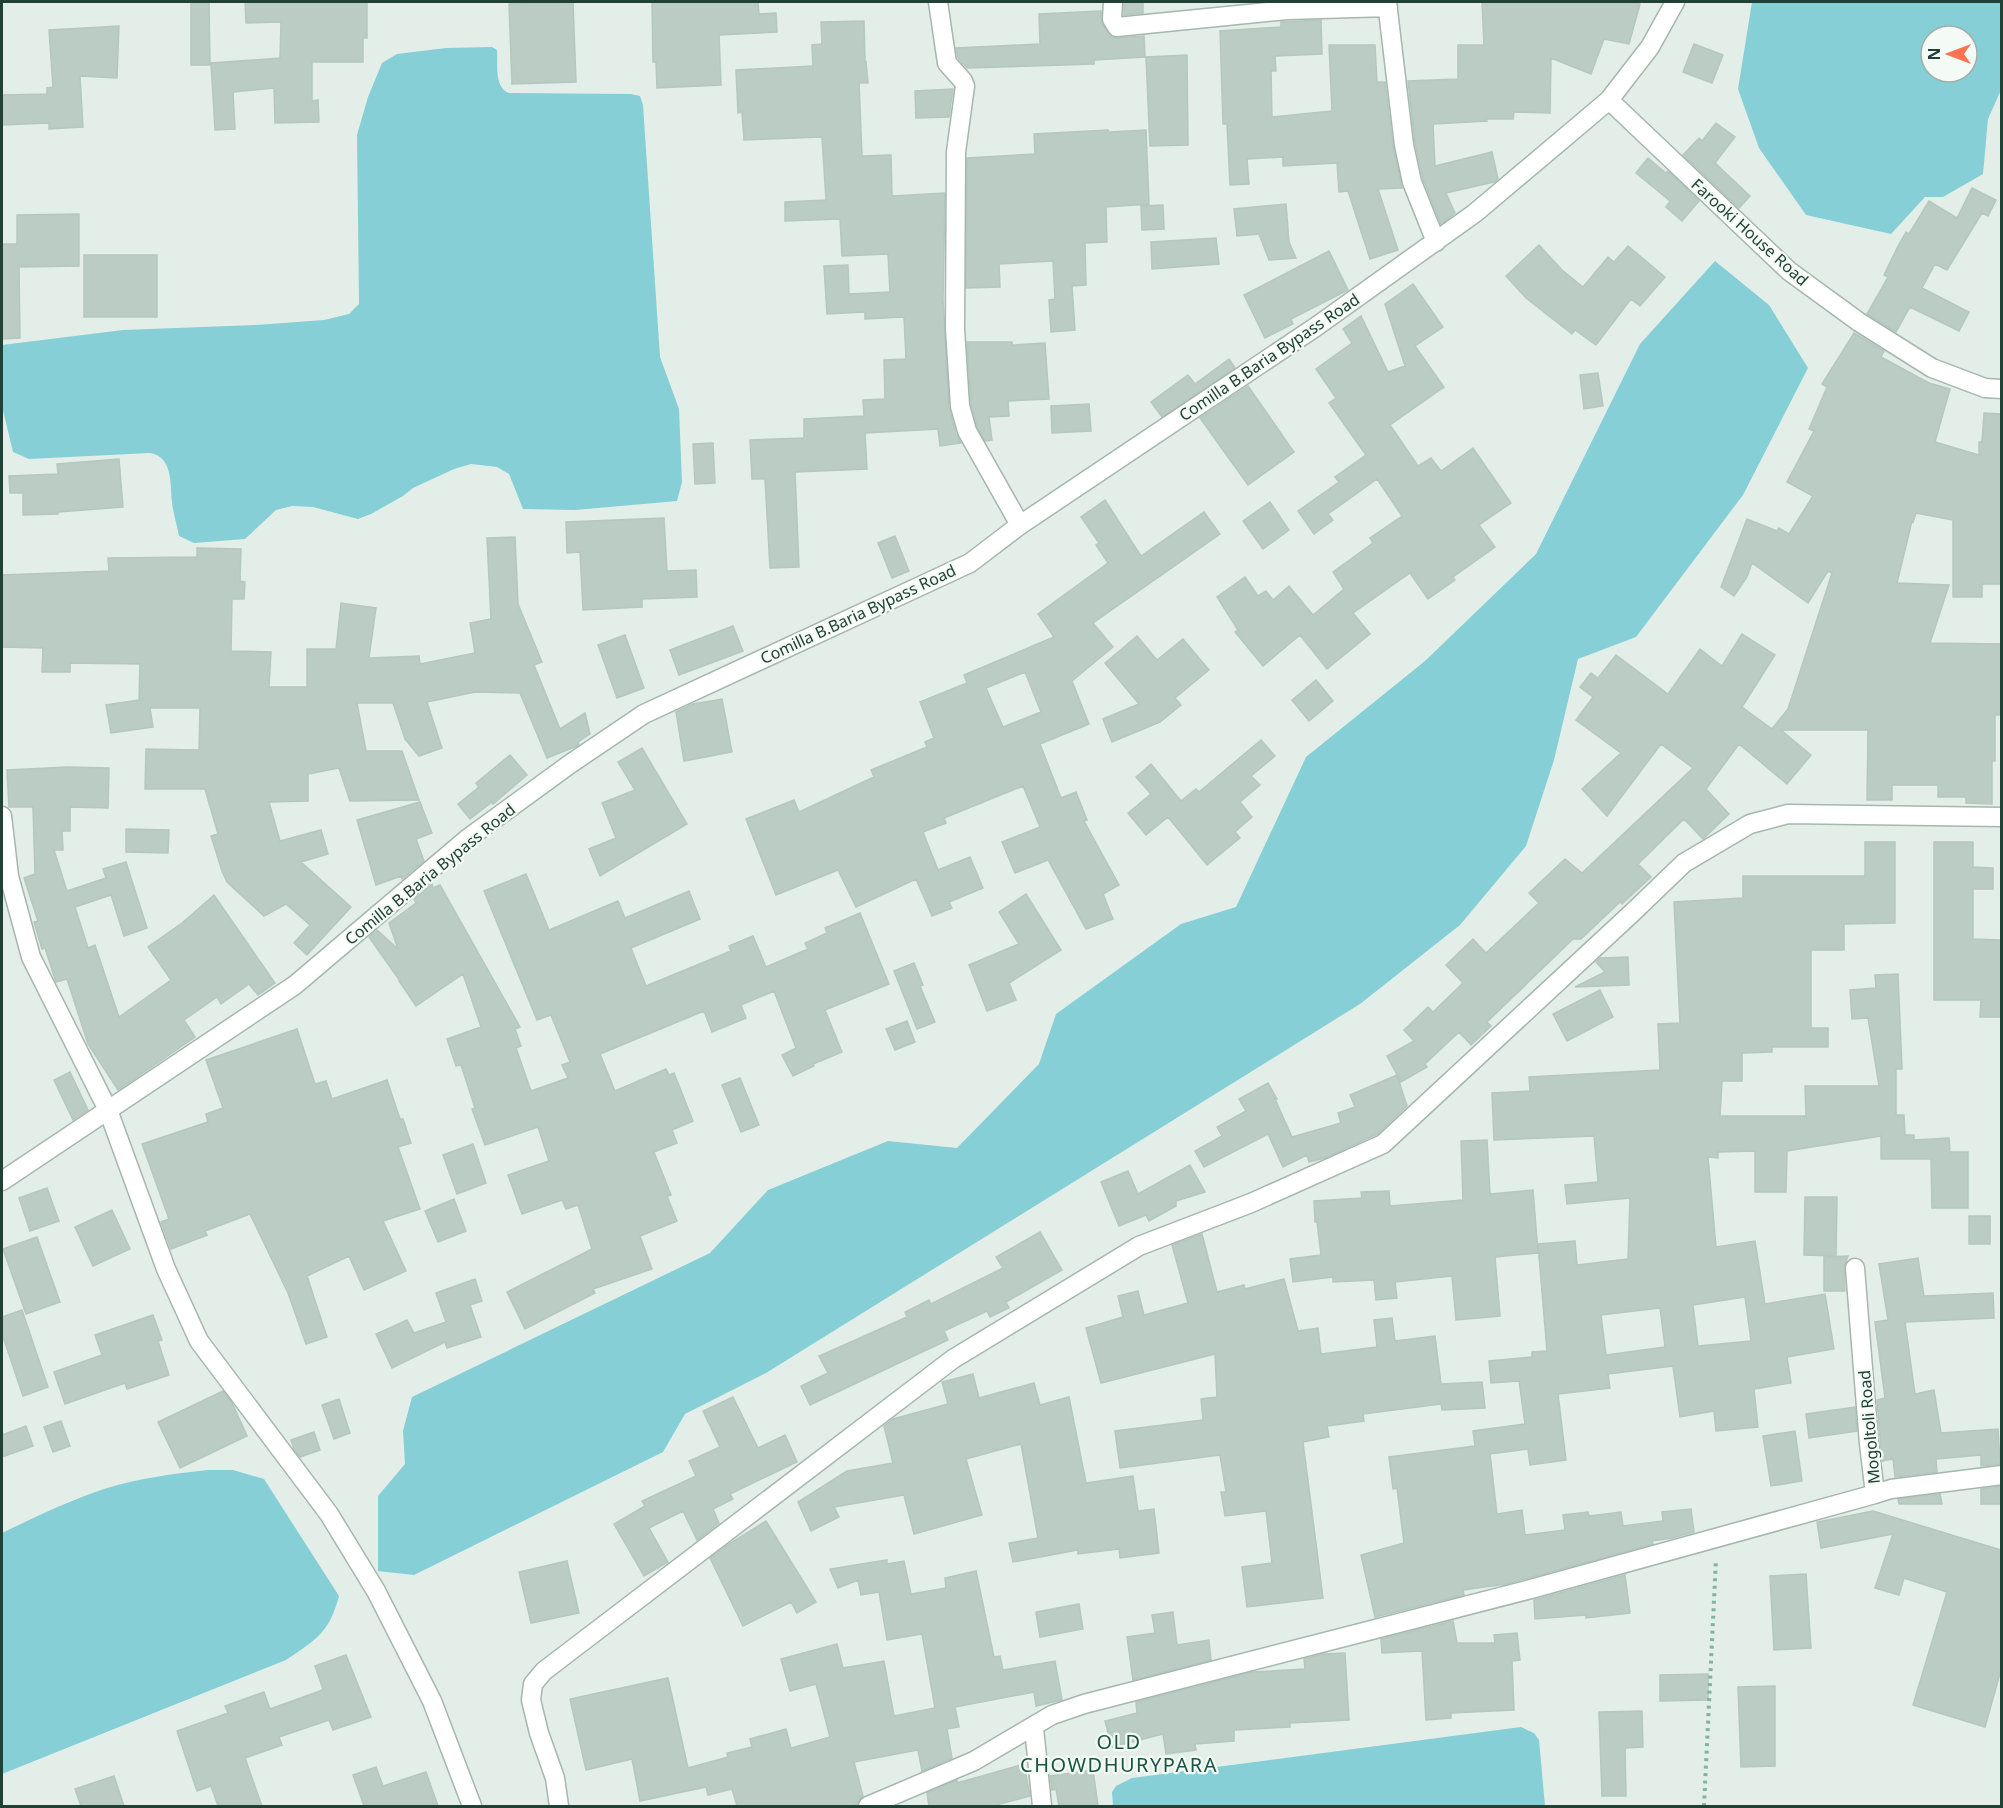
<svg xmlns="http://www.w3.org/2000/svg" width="2003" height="1808" font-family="'Noto Sans',sans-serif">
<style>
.water{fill:#86cfd7;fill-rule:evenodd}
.building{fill:#baccc4;stroke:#b4c8bf;stroke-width:1.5;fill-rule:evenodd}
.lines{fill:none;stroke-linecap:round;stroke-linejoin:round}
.street-casing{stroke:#a5b7af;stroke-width:21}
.path{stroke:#80b4a1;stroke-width:4;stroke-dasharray:3 4.5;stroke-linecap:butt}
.street{stroke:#fff;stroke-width:18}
.labels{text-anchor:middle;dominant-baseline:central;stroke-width:4.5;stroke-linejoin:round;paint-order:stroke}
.street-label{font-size:16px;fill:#214136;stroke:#f4faf6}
.quarter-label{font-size:20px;letter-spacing:1.5px;fill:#1a5543;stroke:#f4faf6}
</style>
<rect width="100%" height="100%" fill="#e3eee8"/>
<!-- water -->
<path class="water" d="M1752 2H2001V90L1988 119 1983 174 1943 197H1925L1891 234 1806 215 1759 148 1738 89ZM1931 36H1967V72H1931Z
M492 47 497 50C498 65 494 87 509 93L631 94 640 96 643 105 660 357 679 409 682 482 677 501 575 510 523 509 509 474 497 467 471 464 454 469 413 488 403 496 371 514 358 519 313 507 292 506 276 510 245 539 194 543 179 536C177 525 173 513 172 502 170 483 173 457 150 453L29 459 13 452 2 406V345L123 330 256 325 324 320 349 314 359 304 357 135 368 97 382 63 397 54 446 48Z
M1715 261 1769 305 1808 368 1743 495 1636 637 1578 659 1554 760 1526 846 1460 925 1360 1004 766 1373 685 1414 663 1452 414 1575 378 1571V1496L405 1464 403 1431 412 1397 710 1253 768 1190 888 1141 957 1148 1039 1064 1056 1014 1181 924 1236 907 1306 757 1425 661 1536 554 1640 344Z
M208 1470H233L264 1479 339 1596C329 1633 317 1639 286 1660L2 1774V1533C35 1517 68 1501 104 1489 138 1478 173 1474 208 1470Z
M1521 1727 1534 1733 1539 1740 1545 1806H1113L1112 1792 1116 1786 1132 1778Z"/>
<!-- building -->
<path class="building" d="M191 2H209L210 65H191Z
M245 2H367V38H363V62H312V101L318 100 319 122 275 123 274 88 233 92 235 129 215 130 211 63 280 58 281 22 246 23Z
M573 2 576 82 512 84 509 4Z
M652 2H758L759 14 776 13 777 32 719 35 721 85 657 88 656 62H653Z
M1124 2H1143V13L1124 15Z
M1482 2H1630L1640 4 1629 44 1604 39 1591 74 1551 58 1550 113 1514 112 1513 119H1486L1487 121 1433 124 1435 166 1492 152 1498 179 1494 182 1446 193 1455 213 1441 224 1423 179 1415 143 1408 81 1458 79V45H1484Z
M1101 11 1102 24 1112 37 1118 38 1144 36 1145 57 1094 60V64L967 68 958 58 956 48 1040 44 1039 14Z
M1321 20 1322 54 1275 56 1276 71H1271L1272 117 1332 111 1329 45H1375L1377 82H1385L1393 146 1402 188 1378 189 1398 250 1370 259 1348 191 1339 192 1337 163 1283 166V157L1247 159 1249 184 1230 185 1227 124H1223L1220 31 1281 27V22Z
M864 21 865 63 866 62 868 83H859L862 156 891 155 892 196 945 193 943 300 949 407 956 434 961 443 940 446 938 429 865 433 867 469 795 472 799 567 770 568 765 479H752L750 440 804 438V419L864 416 863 400 885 399 884 360 906 359 904 317 865 319V312L827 314 824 266 848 265 849 294 890 292 888 254 842 256 840 219 785 221V202L826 200 822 137 744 140 742 112 738 113 736 70 813 66 812 45 822 44 821 22Z
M119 26 117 78 80 76 83 127 49 129V123L2 125V95L47 94V88L53 87 49 30Z
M1694 44 1723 55 1712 83 1683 72Z
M1187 55 1188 145 1150 146 1146 57Z
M953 89 949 117 916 118 915 91Z
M1716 123 1735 137 1715 163 1750 196 1739 208 1683 155 1699 138 1702 141Z
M1108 130 1109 132 1146 130 1149 204 1106 207 1107 242 1085 243 1086 285 1072 286 1075 330 1051 332 1049 300 1055 299 1053 261 999 264 1000 287 966 288 967 158 1035 154 1034 134Z
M1648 158 1666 173 1668 171 1699 201 1682 221 1666 207 1670 201 1636 173Z
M1972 188 1996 200 1988 216 1982 213 1947 270 1935 264 1922 288 1969 312 1959 331 1910 307 1896 332 1867 314 1888 277 1884 275 1897 248 1906 232 1909 234 1929 201 1957 218Z
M1286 204 1289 242 1296 258 1269 260 1259 234 1237 236 1234 209Z
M1163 205 1164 229 1142 230 1141 206Z
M79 214V266L19 267 20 338 2 339V244H17V215Z
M1216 238 1219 264 1152 269 1151 242Z
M1539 245 1562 270 1583 287 1608 257 1614 262 1628 246 1665 277 1640 306 1631 299 1596 345 1575 330 1572 334 1526 298 1506 276Z
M1329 251 1348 290 1291 319 1293 324 1265 338 1244 295Z
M84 255H157V317H84Z
M1413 284 1443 327 1415 346 1444 387 1390 425 1418 466 1431 458 1441 471 1473 448 1511 503 1479 525 1495 547 1453 577 1455 580 1428 599 1410 573 1353 613 1370 634 1327 669 1300 635 1263 666 1235 632 1238 630 1217 597 1245 577 1258 596 1266 591 1273 600 1289 586 1313 615 1344 589 1333 572 1373 543 1370 538 1402 516 1377 479 1328 514 1333 520 1314 534 1298 511 1339 482 1335 477 1366 455 1329 403 1336 398 1316 369 1352 343 1343 329 1361 316 1388 372 1405 366 1385 304Z
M1854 333 1884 351 1881 357 1929 383 1950 389 1935 442 1979 455V442H1982L1984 413 2001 414V584H1982V597H1953V520L1916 513 1913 522 1912 521 1897 583 1949 585 1930 643 2001 644V715H1995V761H1992V804L1966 803V797H1938V785H1892V800H1867L1868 730H1781L1811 755 1787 784 1739 744 1706 789 1729 814 1703 839 1684 819 1638 864 1651 877 1622 904 1620 902 1581 939H1573L1487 1022 1491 1026 1471 1045 1459 1032 1425 1064 1427 1067 1401 1082 1387 1056 1414 1041 1404 1030 1428 1007 1433 1012 1463 983 1446 965 1473 939 1486 953 1539 903 1529 893 1565 859 1582 873 1693 768 1661 744 1607 816 1582 789 1621 753 1576 720 1593 697 1580 687 1591 673 1598 678 1616 655 1668 694 1700 649 1722 666 1742 634 1775 655 1742 707 1772 729 1788 709 1832 573 1828 571 1808 603 1752 563 1747 577 1734 596 1721 587 1747 519 1777 531 1779 528 1789 534 1813 496 1787 482 1814 431 1809 429 1827 387 1822 384Z
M967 342H1012V345L1045 343 1049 399 1008 401 1009 416 989 417 992 440 985 441 977 427 971 404Z
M1229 359 1235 368 1162 417 1151 402 1188 375 1195 384Z
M1598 373 1603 406 1584 409 1580 375Z
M1248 386 1294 452 1248 485 1200 418Z
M1089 404 1091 431 1052 433 1051 406Z
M713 443 715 483 695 484 693 444Z
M119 459 123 507 58 512V514L23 515V493H10L9 476 58 474 57 464Z
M1105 500 1141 556 1204 512 1220 534 1093 623 1113 647 1072 681 1089 724 1040 744 1061 798 1076 792 1087 820 1084 821 1119 885 1103 894 1113 919 1086 929 1048 860 1015 873 1002 842 1040 827 1023 786 944 818 946 823 923 832 938 870 970 857 983 888 949 902 952 908 932 916 916 879 856 907 838 870 776 895 746 819 794 800 799 812 874 777 871 770 927 747 925 742 934 738 920 702 967 683 964 675 1054 637 1038 614 1108 563 1096 545 1099 543 1081 517ZM1025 672 1041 712 1003 727 986 688Z
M1270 502 1289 530 1263 549 1243 521Z
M664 518 667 571 696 570 697 597 642 599V607L583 610 580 552 567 553 566 522Z
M895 536 909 571 892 578 878 543Z
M515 537 518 604 542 662 534 665 560 729 585 713 590 734 578 742 579 744 577 746 547 758 520 693 475 692 427 702 442 748 419 756 405 739 393 703H357L366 751H402L419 800 350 801 339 768 308 774V801L269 802 280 841 321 830 328 854 301 862 351 907 307 955 294 943 310 925 286 904 264 916 227 882 222 871 211 836 218 834 205 789H145L146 749 199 750 200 708H150L153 727 111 733 106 705 139 700 140 664 70 663V672H42L43 648 2 647V575L109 571 108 558 197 557V548L241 549 240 581 245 582 244 599H232L231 651 271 652 269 687H307V649H336L341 603 376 608 369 658 419 656 420 664 475 653 470 623 491 619 487 538Z
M733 626 743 651 679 675 670 650Z
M625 635 644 688 617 698 598 645Z
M1137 636 1157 660 1183 639 1209 670 1175 698 1181 705 1160 722 1112 742 1103 719 1139 704 1105 663Z
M1316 680 1333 701 1309 721 1292 700Z
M722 699 732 752 684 761 676 712 693 704Z
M1261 740 1275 756 1251 776 1260 785 1240 802 1252 817 1235 832 1240 838 1207 865 1168 817 1146 835 1128 813 1151 794 1136 777 1151 764 1181 801 1196 789 1199 792Z
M642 748 687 824 600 876 589 849 616 838 602 803 635 790 618 762Z
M510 755 527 775 493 804 492 802 470 819 458 804 479 787 476 783Z
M68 767 109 768 108 808 70 807V831H62L63 850H54L67 891 106 878 103 869 126 862 147 928 124 936 111 895 75 907 88 948 95 945 119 1017 171 980 148 947 182 923 214 895 275 983 258 995 249 984 221 1004 217 997 184 1020 195 1037 118 1090 88 1044 67 979 56 982 45 948 42 949 34 922 38 921 24 878 35 874 33 807H9L7 770Z
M420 802 432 833 416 839 424 861 402 879 401 876 376 885 357 820Z
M126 829 169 830 168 853 126 852Z
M1865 842H1895V923L1844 924V950H1811V1028H1828V1047H1772V1052L1742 1053V1081H1722L1720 1116H1806L1805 1086H1879L1868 1018 1852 1019 1850 990 1876 988 1875 975 1898 974 1902 1069H1896V1115H1904L1905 1135H1914V1140L1949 1138 1950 1152H1968V1208H1932L1931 1159H1881V1136L1787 1151 1786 1192H1755V1151L1718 1152V1158L1708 1157 1716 1247 1755 1241 1765 1304 1825 1294 1834 1349 1787 1357 1791 1383 1754 1389 1758 1427 1716 1431 1714 1411 1680 1417 1673 1366 1608 1374 1610 1388 1558 1394 1566 1460 1530 1465 1528 1449 1490 1454 1497 1514 1522 1510 1525 1535 1565 1530 1563 1515 1588 1512 1589 1516 1621 1512 1623 1526 1663 1521 1662 1512 1691 1509 1694 1532 1672 1538 1652 1541 1653 1544 1506 1584 1463 1590 1464 1595 1375 1617 1361 1555 1404 1543 1397 1488 1393 1489 1389 1457 1475 1446 1473 1431 1525 1424 1519 1381 1491 1383 1489 1361 1532 1357V1352L1547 1351 1538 1244 1575 1241 1577 1265 1628 1259 1630 1198 1567 1204 1565 1185 1598 1182 1594 1136 1494 1140 1492 1093 1530 1091 1529 1077 1660 1070 1658 1024 1680 1023 1674 902 1743 898V876H1865ZM1745 1297 1751 1341 1698 1346 1693 1305ZM1660 1308 1665 1347 1606 1355 1601 1315Z
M1934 842H1973V867L1993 868V889H1973V939L2001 940V1017H1980L1981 1000H1934Z
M526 874 549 930 618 901 625 918 689 891 700 919 631 948 646 986 731 951 729 946 753 936 766 967 808 949 805 943 827 933 825 928 860 913 889 984 825 1010 842 1052 813 1064 814 1066 793 1076 782 1055 796 1048 774 991 741 1005 746 1018 712 1032 704 1011 600 1054 615 1091 666 1069 669 1075 674 1073 693 1121 672 1130 677 1143 654 1152 671 1195 667 1196 677 1221 640 1236 652 1269 593 1289 595 1293 525 1329 507 1292 592 1249 578 1205 566 1209 562 1200 522 1214 508 1175 549 1161 538 1127 485 1145 472 1109 475 1108 461 1065 456 1066 447 1039 481 1027 463 974 416 1006 399 981H400L369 937 377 930 398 949 389 923 416 903 414 899 432 884 433 888 440 885 520 1027 515 1029 521 1046 516 1048 531 1091 568 1078 562 1065 570 1062 551 1015 537 1020 484 891Z
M1026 894 1061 950 1009 983 1016 1000 987 1011 969 965 1019 944 999 912Z
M1628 957 1629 985 1575 987 1605 972 1596 962 1600 958Z
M914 963 923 985 920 986 935 1022 917 1029 894 971Z
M1600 990 1613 1017 1567 1041 1553 1014Z
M907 1021 915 1042 895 1050 886 1029Z
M297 1029 315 1084 326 1081 332 1099 387 1080 400 1119H403L411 1143 398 1147 420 1209 383 1221 406 1271 364 1290 349 1256 307 1276 327 1337 306 1344 288 1293 250 1214 205 1231 207 1235 171 1249 161 1222 169 1219 142 1144 208 1122 206 1114 223 1108 206 1060Z
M70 1072 88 1110 73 1120 54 1080Z
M1397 1075 1407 1106 1377 1134 1325 1158 1309 1162 1307 1155 1283 1167 1268 1134 1204 1167 1195 1151 1222 1136 1217 1127 1246 1111 1239 1099 1268 1083 1277 1099H1275L1292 1137 1341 1123 1338 1113 1355 1107 1350 1095Z
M740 1078 759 1125 741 1132 722 1085Z
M1487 1140 1490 1194 1533 1190 1538 1253 1495 1257 1500 1316 1456 1320 1452 1276 1395 1282 1397 1298 1376 1300 1374 1280 1333 1282V1277L1293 1282 1290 1259 1321 1255 1317 1222H1315L1314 1201 1362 1198 1361 1192 1389 1191 1390 1206 1463 1200 1461 1141Z
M473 1144 486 1183 457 1194 443 1155Z
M1190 1165 1205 1192 1176 1201V1206L1149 1221 1146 1215 1119 1226 1101 1182 1128 1171 1138 1194Z
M47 1188 59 1221 30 1231 19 1198Z
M1805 1197H1837L1836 1256 1804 1255Z
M454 1199 466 1231 438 1242 425 1211Z
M112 1210 130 1249 93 1266 75 1227Z
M1969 1216H1990V1244H1969Z
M1040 1232 1062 1270 1006 1302 1009 1308 990 1317 987 1311 944 1331 948 1340 810 1405 801 1386 828 1373 819 1356 907 1317 905 1312 929 1300 931 1304 1003 1268 996 1257Z
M1202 1234 1217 1292 1244 1285 1245 1289 1284 1279 1298 1331 1318 1328 1321 1354 1377 1347 1374 1320 1392 1318 1395 1341 1435 1336 1441 1384 1482 1382 1485 1408 1442 1410 1441 1404 1363 1414 1364 1421 1327 1426 1329 1437 1303 1442 1323 1598 1247 1607 1242 1567 1272 1563 1266 1511 1225 1516 1221 1492H1226L1220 1455 1120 1468 1115 1431 1203 1420 1201 1399 1217 1397 1215 1354 1101 1383 1086 1328 1123 1317 1118 1296 1138 1291 1144 1315 1188 1303 1172 1245Z
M37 1237 60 1302 26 1314 3 1249Z
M1848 1256 1844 1268 1845 1291H1824V1257Z
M1918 1258 1924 1296 1993 1293 1994 1318 1905 1322 1915 1394 1934 1390 1941 1433 1998 1429 2000 1464 1981 1466V1455L1936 1459 1937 1472 1895 1477 1893 1459 1882 1461 1877 1400 1885 1398 1875 1322 1888 1320 1879 1264Z
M475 1279 482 1301 470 1305 481 1337 447 1348 445 1342 392 1368 376 1334 407 1320 414 1333 446 1322 436 1293Z
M22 1310 48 1387 23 1396 2 1334V1317Z
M153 1315 162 1340 158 1341 169 1375 127 1389 125 1383 65 1404 54 1372 102 1355 95 1335Z
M973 1374 979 1398 1034 1383 1040 1405 1069 1397 1086 1483 1133 1476 1138 1511 1154 1509 1159 1553 1120 1558 1119 1549 1078 1554V1550L1013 1562 1009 1543 1038 1538 1021 1444 966 1459 982 1515 914 1534 904 1495 834 1507 839 1517 811 1531 798 1502 847 1471 893 1463 884 1426 893 1419 948 1404 942 1382Z
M223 1391 232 1403 247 1436 180 1468 158 1422Z
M733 1397 758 1448 785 1435 797 1462 730 1494 733 1499 713 1509 719 1523 697 1540 683 1511 649 1528 668 1562 644 1576 614 1524 645 1506 642 1501 696 1476 689 1461 720 1447 703 1411Z
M339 1399 350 1433 334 1439 322 1405Z
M1855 1407 1857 1431 1809 1438 1806 1414Z
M61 1421 70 1446 53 1452 44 1427Z
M26 1426 33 1446 2 1457V1435Z
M1795 1431 1802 1481 1771 1486 1763 1436Z
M314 1432 320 1450 300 1457 294 1449 291 1440Z
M2001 1486V1504H1981V1489Z
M1940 1494 1942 1504H1899L1898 1499Z
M1873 1511 2001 1550V1670L1985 1727 1913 1705 1947 1592 1904 1578 1899 1595 1875 1588 1893 1534 1821 1548 1817 1522Z
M766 1521 816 1602 797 1613 791 1602 743 1626 710 1558 729 1544Z
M887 1560V1564L904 1561 911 1594 946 1588 945 1578 976 1571 994 1657 1000 1656 1003 1670 1055 1661 1062 1700 1036 1706 1034 1692 955 1707 959 1727 947 1729 952 1758 922 1771 918 1750 854 1762 863 1796 857 1804 847 1806H737L732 1789 708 1795 706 1787 640 1801 632 1759 586 1770 570 1699 668 1678 688 1768 728 1757 727 1753 752 1747 750 1739 786 1729 791 1748 830 1737 816 1684 790 1691 781 1659 837 1644 843 1668 884 1661 894 1716 935 1708 922 1634 887 1640 879 1592 861 1595 858 1580 838 1588 830 1569Z
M567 1561 579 1613 531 1623 519 1572Z
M1806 1574 1811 1648 1774 1650 1770 1576Z
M1625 1575 1630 1613 1586 1618V1615L1535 1619 1534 1600Z
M1079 1604 1083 1629 1040 1637 1036 1612Z
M1173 1612 1177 1645 1209 1640 1211 1660 1133 1680 1127 1637 1155 1633 1152 1615Z
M1453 1621 1457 1643H1495L1494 1635 1517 1633 1520 1660 1512 1661 1514 1710 1451 1713V1718L1426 1720 1422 1651 1382 1653 1381 1639Z
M1345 1653 1349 1720 1290 1723V1727L1234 1730V1741L1195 1744 1196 1750 1166 1754 1163 1734 1112 1747 1105 1721 1137 1713 1136 1702 1253 1672 1305 1669 1304 1659 1323 1654Z
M346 1655 371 1717 333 1730 329 1720 279 1737 282 1745 245 1758 262 1806H218L211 1786 197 1791 177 1731 228 1713 225 1706 264 1692 270 1709 320 1691 323 1689 315 1666Z
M1708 1674V1700L1660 1701V1675Z
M1775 1686V1766L1741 1767 1738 1687Z
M1642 1711 1643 1747 1625 1748 1626 1796H1602L1599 1712Z
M1024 1764 1030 1796 992 1806H929L927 1793 957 1780V1783Z
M376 1767 383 1786 426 1772 438 1806H364L353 1775Z
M1093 1770 1098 1806H1059L1056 1789 1052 1790 1050 1776Z
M114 1776 124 1806H81L75 1789Z"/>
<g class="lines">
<defs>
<path id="street" d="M938 2 947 63 963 81 965 86 956 152 955 329 960 406 967 431 1020 525
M1113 2 1112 19 1117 27 1287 10 1388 7
M1387 2 1404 145 1412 182 1436 242
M1609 100 1789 271 1859 322 1932 368 1985 388 2002 389
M2 816 9 876 31 957 108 1110 166 1269 199 1341 329 1514 376 1591 432 1701 472 1806
M2 1181 295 985 467 839 570 764 644 714 970 563 1020 525 1317 326 1475 213 1609 100 1650 47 1675 2
M1855 1268 1869 1444 1875 1494 1891 1489 2002 1475
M1034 1728 1042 1806
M559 1806 555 1778 539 1733 531 1700 533 1684 544 1671 953 1359 1139 1246 1251 1203 1383 1144 1632 913 1684 863 1750 824 1788 814 2002 817
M868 1806 974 1761 1052 1715 1084 1704 1531 1589 1875 1494"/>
</defs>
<!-- street casing -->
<use href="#street" class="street-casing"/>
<!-- path -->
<path class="path" d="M1704 1806 1716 1559"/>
<!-- street -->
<use href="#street" class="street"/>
</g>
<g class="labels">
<!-- street labels -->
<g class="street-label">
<text transform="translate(1750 232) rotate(42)">Farooki House Road</text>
<text transform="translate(1269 357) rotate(-34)">Comilla B.Baria Bypass Road</text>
<text transform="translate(858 614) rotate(-25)">Comilla B.Baria Bypass Road</text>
<text transform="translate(430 874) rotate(-39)">Comilla B.Baria Bypass Road</text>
<text transform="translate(1869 1427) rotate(-95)">Mogoltoli Road</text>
</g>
<!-- quarter labels -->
<g class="quarter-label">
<text x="1119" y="1741">OLD<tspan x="1119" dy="23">CHOWDHURYPARA</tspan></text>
</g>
</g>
<!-- border -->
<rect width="2003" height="1808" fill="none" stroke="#214136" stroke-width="6"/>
<!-- north arrow -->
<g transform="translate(1949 54) rotate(270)"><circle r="28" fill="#f4faf6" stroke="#a0b0a9" stroke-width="1.5"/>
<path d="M0-4.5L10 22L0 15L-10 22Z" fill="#fd7251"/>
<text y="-9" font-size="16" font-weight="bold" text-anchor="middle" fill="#214136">N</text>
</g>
</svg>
